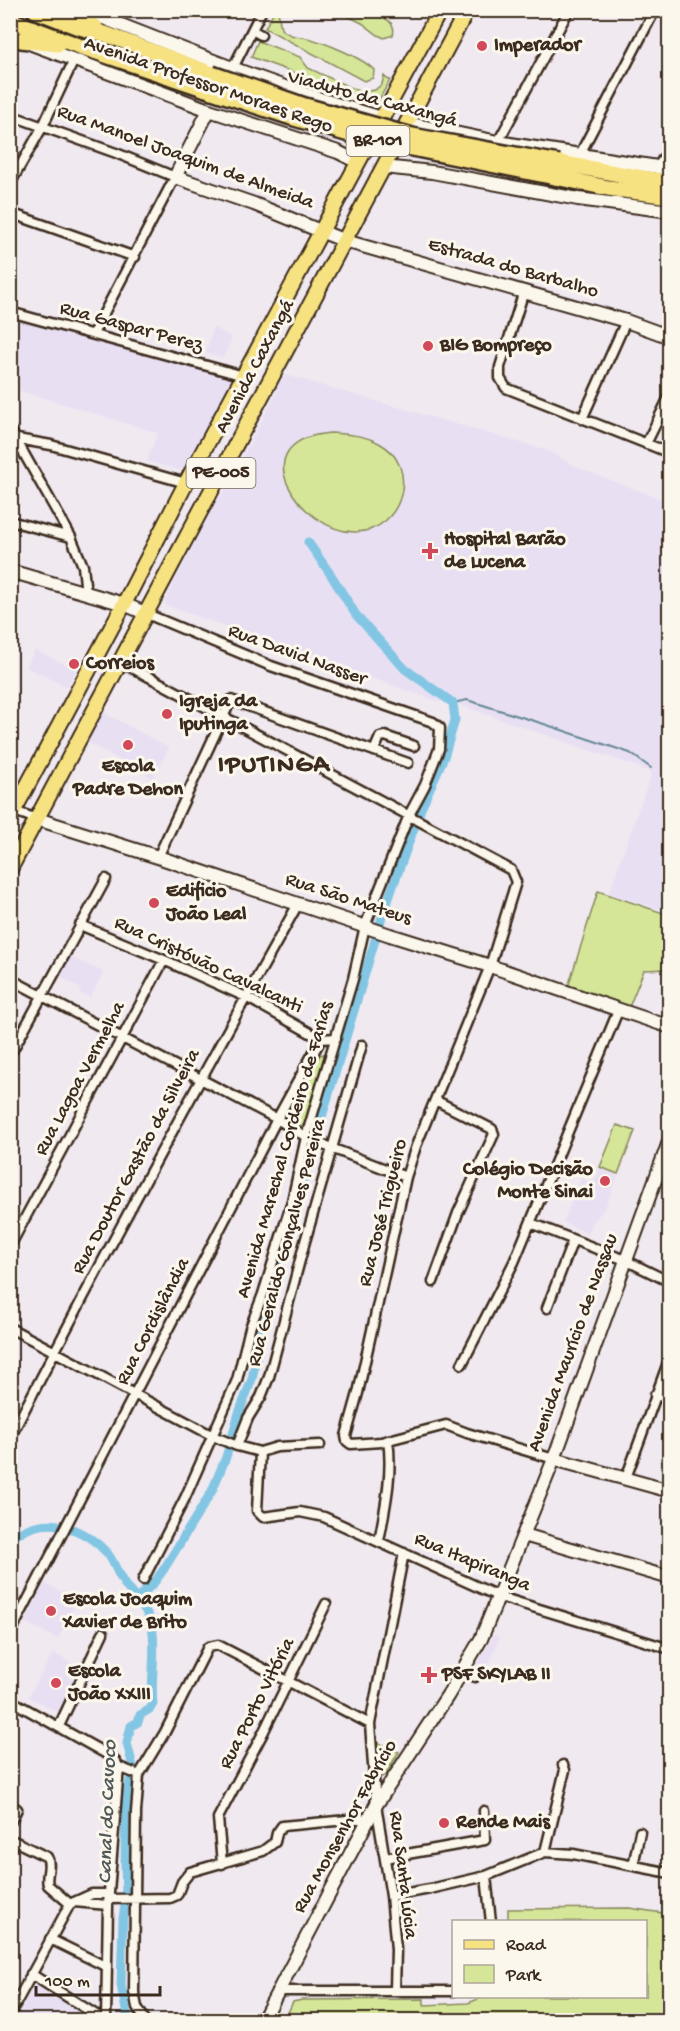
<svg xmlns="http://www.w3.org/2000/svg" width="680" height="2031" font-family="'Gochi Hand',sans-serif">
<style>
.built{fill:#e8dff3}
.green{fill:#d5e699;stroke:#88885c;stroke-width:1.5}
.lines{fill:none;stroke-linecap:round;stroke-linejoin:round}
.stream{stroke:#668895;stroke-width:2}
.canal{stroke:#83c6e4;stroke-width:9}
.street-casing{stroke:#3b2a1e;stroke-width:13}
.secondary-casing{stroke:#3b2a1e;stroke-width:16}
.primary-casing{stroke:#3b2a1e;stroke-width:18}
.highway-casing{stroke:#3b2a1e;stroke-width:20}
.street{stroke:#fbf7ec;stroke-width:8}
.secondary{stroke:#fbf7ec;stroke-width:12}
.primary{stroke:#f7e281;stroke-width:14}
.highway{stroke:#f7e281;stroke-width:15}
.highway-bridge-casing{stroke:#3b2a1e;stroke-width:20;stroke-linecap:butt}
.highway-bridge{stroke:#f7e281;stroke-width:15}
.poi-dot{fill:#d1495b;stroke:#fbf7ec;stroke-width:2}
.labels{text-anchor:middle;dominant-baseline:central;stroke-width:6;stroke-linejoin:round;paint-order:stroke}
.shield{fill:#fbf7ec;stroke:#75685c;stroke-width:1.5}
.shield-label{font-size:18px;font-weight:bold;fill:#3b2a1e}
.poi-label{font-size:20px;font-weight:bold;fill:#3b2a1e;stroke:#fbf7ec;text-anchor:start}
.street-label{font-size:20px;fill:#3b2a1e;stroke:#fbf7ec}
.water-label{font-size:21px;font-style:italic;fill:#515959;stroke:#fbf7ec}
.district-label{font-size:26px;font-weight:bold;letter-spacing:1.5px;fill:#3b2a1e;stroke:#fbf7ec}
</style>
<rect width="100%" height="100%" fill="#f0e9f0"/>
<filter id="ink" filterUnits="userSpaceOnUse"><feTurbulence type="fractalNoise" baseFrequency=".0167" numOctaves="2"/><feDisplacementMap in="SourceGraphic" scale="12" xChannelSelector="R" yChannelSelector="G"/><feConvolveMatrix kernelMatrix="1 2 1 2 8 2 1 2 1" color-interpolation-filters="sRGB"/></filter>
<g filter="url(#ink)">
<!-- built -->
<path class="built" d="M10 319 233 377 185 468 178 470 147 461 158 433 11 388Z
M213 327 232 338 223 358 206 353Z
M286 375 546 450 581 469 669 502 668 912 609 893 652 772 442 699 440 702 165 605 166 599 218 498 222 495 277 392 276 386Z
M35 650 76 669 67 687 26 667Z
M103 712 169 748 153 778 87 742Z
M70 957 103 972 90 998 79 992 81 989 60 976Z
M617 1124 636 1131 604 1209 593 1222 588 1234 563 1222 581 1178 594 1183Z
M44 1583 77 1600 58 1639 25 1622Z
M494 1635 500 1637 483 1677 472 1674Z
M53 1653 82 1669 60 1713 28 1697Z
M37 1981 72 2003 89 2020H15Z"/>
<!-- green -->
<path class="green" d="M274 11H278L281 29C293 38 294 35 307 38 324 42 363 58 374 70L373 78 364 81 265 28Z
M337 11C352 10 400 12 393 35L384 38 378 35 362 23Z
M258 41 300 57 308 68 360 92 375 90 382 84 384 76 387 79 390 80 377 103 251 57Z
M330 433C347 434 364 435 379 443 421 465 403 531 356 532 302 533 238 441 330 433Z
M598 891 669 915V969L644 970 629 1007 568 987Z
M324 1054 325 1058 306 1124 297 1127 288 1121 287 1113 320 1055Z
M617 1125 635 1131 618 1174 600 1167Z
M376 1742 399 1752 386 1774 382 1777 377 1775 374 1743Z
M629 1908 669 1914V2020H281L286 2017 293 2002 302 2000 424 1999V2005L468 2003 486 1996H646V1922L508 1921V1909Z"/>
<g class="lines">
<!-- stream -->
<path class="stream" d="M453 703 467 700 544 724 630 753 651 768"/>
<!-- canal -->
<path class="canal" d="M10 1538C18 1534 27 1528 36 1526 60 1519 90 1534 106 1552 114 1560 116 1571 122 1580 131 1597 147 1605 152 1626 157 1652 150 1678 153 1704L150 1709 140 1715 138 1722 131 1726 127 1743 133 1767 126 1800 125 1864 126 1899 123 1918 121 1985 128 2020
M137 1598 153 1584 164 1569 212 1491 226 1457 239 1413 252 1379 270 1290 382 917 422 806 444 757 455 720 453 703 405 669 356 615 331 575 308 542"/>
<defs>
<path id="street" d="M252 30 261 35
M233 68 262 10
M10 115 116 153 175 177 93 334
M498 142 569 10
M580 154 655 10
M658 167 670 147
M10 184 43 126 74 60
M10 213 135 257
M524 291 500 367V378L506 388 670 453
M10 312 244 376
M582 419 626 321
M10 429 71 537 83 566 86 593
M17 439 51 445 186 483
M646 444 670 395
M10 521 71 537
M121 662 511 870 516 882 490 966 416 1146 406 1177 358 1393 346 1436 347 1441 351 1444 381 1442 446 1425 467 1433 554 1459
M374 751 380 737 385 736 414 746
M11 810 37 819
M158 857 231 700 408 763
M80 925 164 960 246 997 321 1039
M10 979 277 1119 313 1141 406 1177
M10 1055 106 879
M531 1223 625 1260 670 1282
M10 1246 164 960
M433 1282 458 1213 494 1134 492 1129 435 1100
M547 1308 573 1240
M10 1328 213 1436 237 1446 260 1452 277 1447 320 1445
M462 1364 514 1262 618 1011
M655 1395 670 1399
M10 1438C102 1258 199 1081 298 904
M237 1446 248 1418 261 1397 269 1377 304 1245 362 1045
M260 1452 257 1511 263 1517 300 1512 324 1517 500 1597 670 1649
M626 1478 670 1357
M379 1541C385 1508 393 1474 388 1440
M143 1580 185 1498 237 1380 250 1328 263 1294 292 1201 306 1137 353 979 365 926 409 815 425 785 439 749 440 728 433 722 271 666 147 614
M10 1634 277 1119 321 1039 336 1038
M462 1673 475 1677
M10 1700 112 1757 119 1767 139 1775
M59 1726 103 1633
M10 1804 17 1809 10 1823
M10 1839 47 1857C52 1866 45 1876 48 1885L70 1904
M545 1852 565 1770 563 1765
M385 1858 485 1840 484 1811
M222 1864 218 1818 263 1733 326 1604
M633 1866 640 1832
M486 1876 491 1922
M391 1896 430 1889 486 1876 545 1852 573 1854 670 1873
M109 1899 170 1898 177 1895 182 1882 190 1872 263 1851 275 1842 277 1833 282 1826 369 1818
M74 1902 108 1905
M50 1939 107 1967
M31 1974 104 2020
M395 1990 396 1949 391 1896 376 1805 370 1724 404 1553
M280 1991H454
M10 2014 70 1904 92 1894H109
M106 2020 108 1905 119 1767
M145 2020 137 2007 134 1992 136 1812 139 1775 165 1732 208 1647 218 1645 370 1724"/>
<path id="secondary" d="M83 10C182 49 280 89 382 118
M10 36 209 110 338 152 358 162
M209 110 175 177 254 204 345 241 626 321 670 337
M407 123 498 142 670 169
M383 167 432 172 578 199 670 211
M10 571 124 604 147 614
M37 819 158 857 390 935 490 966 670 1027
M554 1459 670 1491
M524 1535 670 1578
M263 2020 376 1805 448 1695 481 1639 554 1459 670 1139"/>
<path id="primary" d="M10 818 124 604 186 483 440 10
M10 869 467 10"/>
<path id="highway" d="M35 10 76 26 105 34 212 74
M71 10 95 27
M10 20 79 46 206 89
M21 40 58 44
M559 163 670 183
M555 177 608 188 670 196"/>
</defs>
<!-- street casing -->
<use href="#street" class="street-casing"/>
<!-- secondary casing -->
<use href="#secondary" class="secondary-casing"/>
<!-- primary casing -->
<use href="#primary" class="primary-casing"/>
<!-- highway casing -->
<use href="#highway" class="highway-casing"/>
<!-- street -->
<use href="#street" class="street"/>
<!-- secondary -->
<use href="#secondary" class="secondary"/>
<!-- primary -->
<use href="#primary" class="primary"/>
<!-- highway -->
<use href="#highway" class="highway"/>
<defs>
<path id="highway-bridge" d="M212 74 305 106 412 136 559 163
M206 89 291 117 363 138 555 177"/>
</defs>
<!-- highway-bridge casing -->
<use href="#highway-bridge" class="highway-bridge-casing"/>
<!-- highway-bridge -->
<use href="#highway-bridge" class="highway-bridge"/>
</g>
</g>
<!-- markers -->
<g class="poi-dot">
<circle cx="482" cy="46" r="6"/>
<circle cx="428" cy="346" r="6"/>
<path d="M427 542h6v6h6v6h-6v6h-6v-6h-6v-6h6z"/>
<circle cx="74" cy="664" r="6"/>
<circle cx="167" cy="714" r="6"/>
<circle cx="128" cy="745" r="6"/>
<circle cx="154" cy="903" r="6"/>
<circle cx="605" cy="1181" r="6"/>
<circle cx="51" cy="1611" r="6"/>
<path d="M426 1666h6v6h6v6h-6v6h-6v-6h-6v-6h6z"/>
<circle cx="56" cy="1683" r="6"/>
<circle cx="444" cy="1823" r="6"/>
</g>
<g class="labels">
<!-- shield labels -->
<g class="shield">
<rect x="346.5" y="126" width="63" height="30" rx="4.5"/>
<rect x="186.5" y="458" width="69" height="30" rx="4.5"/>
</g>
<g class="shield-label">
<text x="378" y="141">BR-101</text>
<text x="221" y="473">PE-005</text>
</g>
<!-- poi labels -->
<g class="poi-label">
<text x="494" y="46">Imperador</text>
<text x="440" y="346">BIG Bompreço</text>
<text x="444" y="540">Hospital Barão<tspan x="444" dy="23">de Lucena</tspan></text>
<text x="86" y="664">Correios</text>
<text x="179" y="702">Igreja da<tspan x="179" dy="23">Iputinga</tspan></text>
<text x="128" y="767" text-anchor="middle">Escola<tspan x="128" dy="23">Padre Dehon</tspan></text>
<text x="166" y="892">Edificio<tspan x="166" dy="23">João Leal</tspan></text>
<text x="593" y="1170" text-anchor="end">Colégio Decisão<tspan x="593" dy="23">Monte Sinai</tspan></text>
<text x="63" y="1600">Escola Joaquim<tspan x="63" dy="23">Xavier de Brito</tspan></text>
<text x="68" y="1672">Escola<tspan x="68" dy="23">João XXIII</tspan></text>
<text x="442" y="1675">PSF SKYLAB II</text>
<text x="456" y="1823">Rende Mais</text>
</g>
<!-- street labels -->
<g class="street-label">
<text transform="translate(208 86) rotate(19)">Avenida Professor Moraes Rego</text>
<text transform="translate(372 100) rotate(15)">Viaduto da Caxangá</text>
<text transform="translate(185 158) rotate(20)">Rua Manoel Joaquim de Almeida</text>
<text transform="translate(513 269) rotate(16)">Estrada do Barbalho</text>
<text transform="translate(131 328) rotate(15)">Rua Gaspar Perez</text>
<text transform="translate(256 367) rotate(-62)">Avenida Caxangá</text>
<text transform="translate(297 656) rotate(20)">Rua David Nasser</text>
<text transform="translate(348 900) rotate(18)">Rua São Mateus</text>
<text transform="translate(208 966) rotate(25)">Rua Cristóvão Cavalcanti</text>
<text transform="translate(81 1079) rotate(-62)">Rua Lagoa Vermelha</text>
<text transform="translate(286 1150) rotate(-74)">Avenida Marechal Cordeiro de Farias</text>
<text transform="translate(137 1162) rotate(-62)">Rua Doutor Gastão da Silveira</text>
<text transform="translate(384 1213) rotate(-76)">Rua José Trigueiro</text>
<text transform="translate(288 1243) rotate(-75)">Rua Geraldo Gonçalves Pereira</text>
<text transform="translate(154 1322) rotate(-63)">Rua Cordislândia</text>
<text transform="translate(574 1343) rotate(-70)">Avenida Maurício de Nassau</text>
<text transform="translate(472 1563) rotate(23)">Rua Itapiranga</text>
<text transform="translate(258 1704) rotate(-63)">Rua Porto Vitória</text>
<text transform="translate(346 1827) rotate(-61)">Rua Monsenhor Fabrício</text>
<text transform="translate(402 1875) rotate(83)">Rua Santa Lúcia</text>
</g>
<!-- water labels -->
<g class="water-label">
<text transform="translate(109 1812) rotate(-88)">Canal do Cavoco</text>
</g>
<!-- district labels -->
<g class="district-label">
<text x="274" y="766">IPUTINGA</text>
</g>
</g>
<!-- margin -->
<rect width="680" height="2031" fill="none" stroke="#fbf7ec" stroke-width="36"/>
<rect x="18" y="18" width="644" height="1995" fill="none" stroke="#3b2a1e" stroke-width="2" filter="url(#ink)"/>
<!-- legend -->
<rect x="452" y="1920" width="195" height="78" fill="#fbf7ec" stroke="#aea59a" stroke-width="1.5"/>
<rect x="464" y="1940" width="30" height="9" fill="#f7e281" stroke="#aea59a" stroke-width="1.5"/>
<text x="506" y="1950" font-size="18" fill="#3b2a1e">Road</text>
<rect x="464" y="1965" width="30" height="18" fill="#d5e699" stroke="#aea59a" stroke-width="1.5"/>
<text x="506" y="1980" font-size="18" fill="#3b2a1e">Park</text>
<!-- scale -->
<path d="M36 1986v9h124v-9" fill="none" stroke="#3b2a1e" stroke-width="3"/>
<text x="45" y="1986" font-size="18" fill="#3b2a1e" stroke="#fbf7ec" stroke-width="4.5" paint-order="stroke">100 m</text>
</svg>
